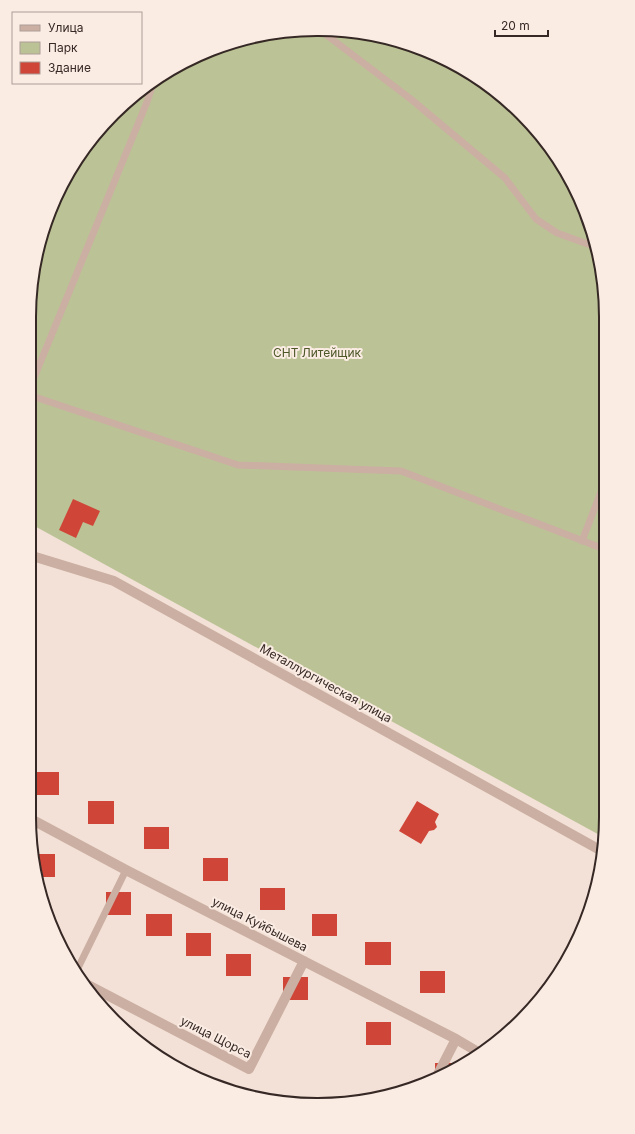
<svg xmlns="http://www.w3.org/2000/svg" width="635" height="1134" font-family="Inter,sans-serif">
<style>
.green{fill:#bbc396}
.building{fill:#cf4639}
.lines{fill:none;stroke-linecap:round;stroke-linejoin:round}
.lane{stroke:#cbafa2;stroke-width:7}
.street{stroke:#cbafa2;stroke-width:10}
.labels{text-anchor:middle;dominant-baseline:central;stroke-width:4;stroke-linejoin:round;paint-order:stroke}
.park-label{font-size:12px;fill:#4c5627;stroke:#faece3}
.street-label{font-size:12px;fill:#362825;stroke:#faece3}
.rim{fill:none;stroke:#362825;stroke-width:2}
</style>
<rect width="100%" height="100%" fill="#f3e1d7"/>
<!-- green -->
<path class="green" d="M299 30 355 32 410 44 462 68 521 113 558 157 591 225 604 280 605 838 29 523 30 299 44 225 68 173 101 127 142 88 190 59 243 39Z"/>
<!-- building -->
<path class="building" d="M73 499 100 511 93 526 83 522 76 538 59 530Z
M34 772H59V795H34Z
M88 801H114V824H88Z
M417 801 439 814 435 822 437 827 434 830 429 831 421 844 399 831Z
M144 827H169V849H144Z
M35 854H55V877H39Z
M203 858H228V881H203Z
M260 888H285V910H260Z
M106 892H131V915H106Z
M146 914H172V936H146Z
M312 914H337V936H312Z
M186 933H211V956H186Z
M365 942H391V965H365Z
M226 954H251V976H226Z
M420 971H445V993H420Z
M283 977H308V1000H283Z
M366 1022H391V1045H366Z
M435 1063H460L435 1079Z"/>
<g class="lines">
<!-- lane -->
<path class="lane" d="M320 30 412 100 505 178 536 219 557 233 596 247
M29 390 147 102 154 81
M29 395 238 465 401 471 604 549
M582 541 604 484
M77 970 126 870"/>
<!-- street -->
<path class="street" d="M29 555 114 581 602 851
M29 818 126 870 456 1039 478 1052
M84 983 249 1069 304 961
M436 1078 456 1039"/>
</g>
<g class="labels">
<!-- park labels -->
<g class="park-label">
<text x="317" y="352">СНТ Литейщик</text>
</g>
<!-- street labels -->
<g class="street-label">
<text transform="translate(326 683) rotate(29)">Металлургическая улица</text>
<text transform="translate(260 924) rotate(27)">улица Куйбышева</text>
<text transform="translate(216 1037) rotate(27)">улица Щорса</text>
</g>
</g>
<!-- crop -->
<path d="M0 0H635V1134H0ZM317 36H318A281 281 0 0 1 599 317V817A281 281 0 0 1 318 1098H317A281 281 0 0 1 36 817V317A281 281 0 0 1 317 36Z" fill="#faece3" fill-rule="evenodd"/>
<path class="rim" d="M317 36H318A281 281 0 0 1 599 317V817A281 281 0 0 1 318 1098H317A281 281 0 0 1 36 817V317A281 281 0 0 1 317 36Z"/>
<!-- legend -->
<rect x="12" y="12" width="130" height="72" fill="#faece3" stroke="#ac9e97"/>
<rect x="20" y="25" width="20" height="6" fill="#cbafa2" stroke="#ac9e97"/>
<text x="48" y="32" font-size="12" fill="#362825">Улица</text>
<rect x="20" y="42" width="20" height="12" fill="#bbc396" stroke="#ac9e97"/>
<text x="48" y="52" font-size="12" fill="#362825">Парк</text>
<rect x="20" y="62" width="20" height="12" fill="#cf4639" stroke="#ac9e97"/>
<text x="48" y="72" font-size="12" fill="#362825">Здание</text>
<!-- scale -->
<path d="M495 30v6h53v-6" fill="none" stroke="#362825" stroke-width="2"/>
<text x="501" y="30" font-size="12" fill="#362825" stroke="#faece3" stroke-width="3" paint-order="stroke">20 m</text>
</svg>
